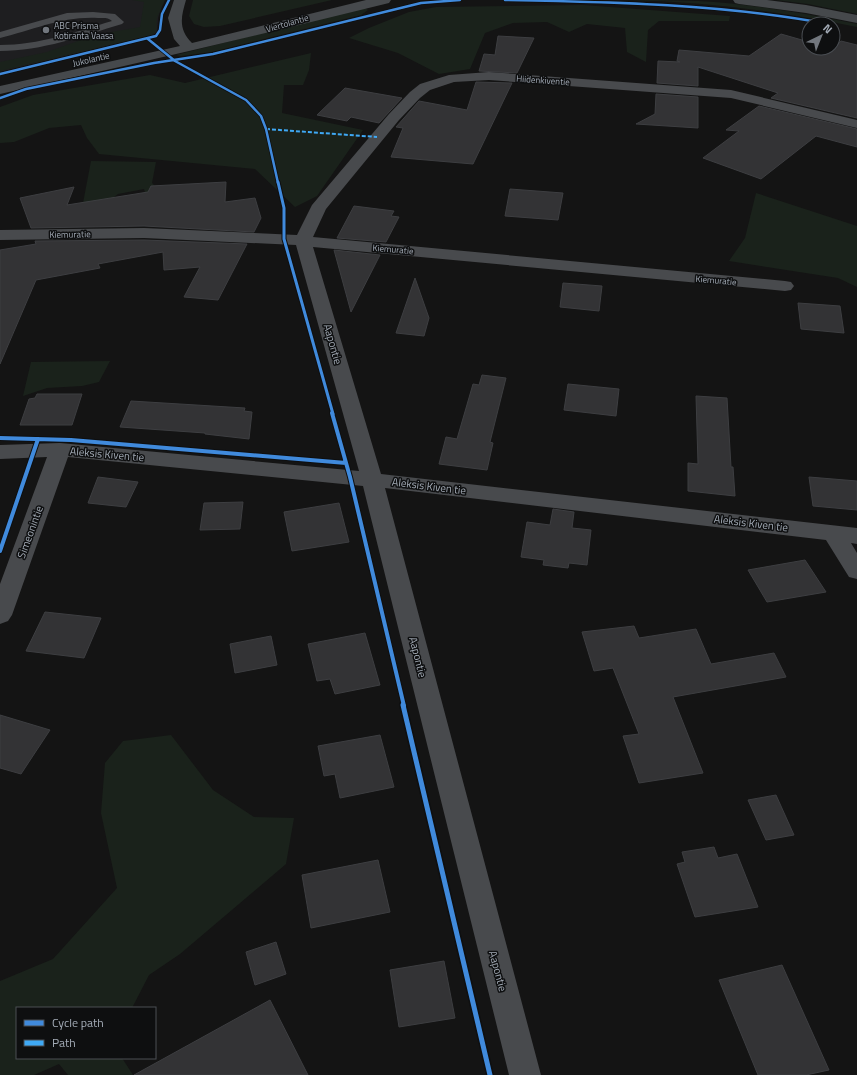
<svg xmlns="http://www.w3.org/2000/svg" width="857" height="1075" font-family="'Titillium Web',sans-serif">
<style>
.built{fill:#1e1e20}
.green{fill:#1a221b}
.building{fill:#333335;stroke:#3d3e41}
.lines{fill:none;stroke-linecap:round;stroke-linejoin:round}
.lane{fill:#484a4d;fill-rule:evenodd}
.street{fill:#484a4d;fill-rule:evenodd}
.secondary{fill:#46494c;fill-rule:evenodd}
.quiet{stroke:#3fa9f5;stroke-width:2;stroke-dasharray:4 2;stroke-linecap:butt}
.cycleway-far3-casing{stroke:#0e0f10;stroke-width:4}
.cycleway-far2-casing{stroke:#0e0f10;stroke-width:5}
.cycleway-far1-casing{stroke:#0e0f10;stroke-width:6}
.cycleway-casing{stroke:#0e0f10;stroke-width:8}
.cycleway-far3{stroke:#408adc;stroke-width:2.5}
.cycleway-far2{stroke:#408adc;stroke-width:3}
.cycleway-far1{stroke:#408adc;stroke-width:4}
.cycleway{stroke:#408adc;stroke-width:5}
.poi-dot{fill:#72777e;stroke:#0e0f10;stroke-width:1.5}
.labels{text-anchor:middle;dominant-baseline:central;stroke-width:3;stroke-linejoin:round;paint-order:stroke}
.far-street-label{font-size:9px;fill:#a4acb7;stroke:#0e0f10}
.far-poi-label{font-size:9px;fill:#a4acb7;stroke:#0e0f10;text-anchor:start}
.street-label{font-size:11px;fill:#a4acb7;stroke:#0e0f10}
</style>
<rect width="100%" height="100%" fill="#141414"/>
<!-- built -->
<path class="built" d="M0 0H163L158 18 157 32 153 35 0 72Z"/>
<!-- green -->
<path class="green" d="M132 0H165L157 18 156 32 152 35 0 71V62L47 52 95 35 140 27 144 2Z
M193 0H332L220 26 204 27 194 24 189 16Z
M628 0C651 0 674 0 698 1 751 4 804 13 857 24V27C781 11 705 2 628 0Z
M776 0H857V14L808 4Z
M583 5 730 16 729 21H659L648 30 646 62 627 52 625 28 587 24 569 32 547 22 513 23 485 33 470 69 439 74 398 53 349 38 369 28 409 12 436 7Z
M364 7 368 10 361 15 212 52 181 56 176 55Z
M311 53 309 70 303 85H284L282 113 363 130 317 196 295 207 255 169 99 154 87 138 81 125 49 128 14 142 0 143V107L33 95 150 75 185 83Z
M91 161 156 162 152 183 157 188 149 207 144 189 118 194 79 224Z
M756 193 857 226V287L838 278 729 261 745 238Z
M110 361 99 382 82 386 47 388 23 396 31 362Z
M171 735 213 790 254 817 294 818 286 864 180 954 149 975 132 1008H17V1058H122L133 1075H68L59 1064 34 1075H0V981L53 959 117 888 101 813 105 763 123 741Z"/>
<!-- building -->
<path class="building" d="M781 34 809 42V48L831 49 841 41 857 45V118L771 98 778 93 698 67V86L657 83 658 61 680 62 677 61 679 50 749 56Z
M498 36 534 38 517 73 479 71 484 54 495 55Z
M476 82 512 83 473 164 391 157 403 128 396 127 419 101 467 110Z
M345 88 402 98 379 123 351 117 347 121 317 115Z
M656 94 698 97V128L636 124 655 114Z
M759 106 857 129V147L816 136 761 179 703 158 739 131 726 130Z
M226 182 225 202 255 198 261 218 254 232 144 226 31 228 20 198 74 187 67 205 148 192 151 186Z
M510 189 563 193 558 220 505 216Z
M354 206 394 211 391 216 399 217 386 242 337 238Z
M144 240 247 244 218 300 184 297 200 267 164 270 163 252 98 264 100 268 36 280 0 364V250L36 244 35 241Z
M334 250 380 255 351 312Z
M415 278 429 318 424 336 396 333Z
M563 283 602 286 599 311 560 307Z
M798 303 840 306 844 333 801 329Z
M482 375 506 378 490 442 493 443 487 470 439 464 446 437 457 439 473 384 479 385Z
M568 384 619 389 616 416 564 410Z
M37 394H82L72 425H20L29 399 35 398Z
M696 396 727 398 731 467H733L735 496 688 491V463L698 464Z
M131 401 245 408 244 411 252 412 249 439 205 434V433L120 427Z
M98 477 138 482 126 507 88 503Z
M809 477 857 481V510L813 506Z
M243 502 240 529 200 530 204 503Z
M339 503 349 542 292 551 284 512Z
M553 509 574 512 572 528 591 530 587 565 569 563 568 568 543 565 544 560 521 557 527 522 550 525Z
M805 560 826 592 767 602 748 570Z
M45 612 101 618 84 658 26 651Z
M634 626 639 638 696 629 711 664 774 653 786 677 673 697 703 773 639 783 623 736 639 734 613 668 594 671 582 632Z
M365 633 380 685 335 694 330 679 317 681 308 644Z
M271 636 277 665 235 673 230 644Z
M0 715 50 730 21 774 0 768Z
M380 735 394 787 340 798 335 774 324 776 318 746Z
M776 795 794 835 766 840 748 800Z
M714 847 718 858 737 854 758 907 695 917 677 864 685 862 682 852Z
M378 860 390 912 311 928 302 875Z
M276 942 286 974 255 985 246 952Z
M444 961 455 1018 399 1027 390 970Z
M782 965 829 1070 806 1075H758L719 980Z
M270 1000 308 1075H134Z"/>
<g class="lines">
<!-- lane -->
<path class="lane" d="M93 12 115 14 124 22 122 24C82 36 42 51 0 51V45C39 45 75 32 112 21 108 17 103 18 98 18 63 16 33 30 0 38V32L67 13Z"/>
<!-- street -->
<path class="street" d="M489 72 731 90 857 120V128L731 98 489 80 454 82 430 90 420 98 399 120 326 209 313 237 785 281 791 282 794 286 791 290 785 291 313 247 381 474 857 528V544L851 543 857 553V579L849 577 826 540 385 488 541 1075H509L363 486 68 457 12 615 8 621 0 624V584L47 457 0 459V445L60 443 359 471 296 245 144 238 0 240V230L144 228 297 235 312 205 389 114 410 92 420 84 449 75Z"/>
<!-- secondary -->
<path class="secondary" d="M174 0H186C181 17 178 29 192 43L366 0H391L389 3C260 35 131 65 0 94V86L180 46 174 39 168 18Z
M733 0H767L806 5 857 15V23L806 13 739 4 735 3Z"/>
<!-- quiet -->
<path class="quiet" d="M266 129 377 137"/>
<defs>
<path id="cycleway-far3" d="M505 0C614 2 722 4 829 24
M148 39 175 61 246 100 261 116 266 129 278 183
M0 74 156 36 160 30 162 14 169 0
M0 98 26 89 154 63 213 54 421 3 460 0"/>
<path id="cycleway-far2" d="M278 182 284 208V239L333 414"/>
<path id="cycleway-far1" d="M332 413 350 477 404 706
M0 438 71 440 346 463
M0 551 38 439"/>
<path id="cycleway" d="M403 705 490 1075"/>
</defs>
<!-- cycleway-far3 casing -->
<use href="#cycleway-far3" class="cycleway-far3-casing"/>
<!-- cycleway-far2 casing -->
<use href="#cycleway-far2" class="cycleway-far2-casing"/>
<!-- cycleway-far1 casing -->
<use href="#cycleway-far1" class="cycleway-far1-casing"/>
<!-- cycleway casing -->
<use href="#cycleway" class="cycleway-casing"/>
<!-- cycleway-far3 -->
<use href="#cycleway-far3" class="cycleway-far3"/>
<!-- cycleway-far2 -->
<use href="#cycleway-far2" class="cycleway-far2"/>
<!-- cycleway-far1 -->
<use href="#cycleway-far1" class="cycleway-far1"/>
<!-- cycleway -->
<use href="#cycleway" class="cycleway"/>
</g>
<!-- markers -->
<circle class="poi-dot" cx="46" cy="30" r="4"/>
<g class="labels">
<!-- far-street labels -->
<g class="far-street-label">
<text transform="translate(287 23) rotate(-16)">Viertolantie</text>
<text transform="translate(91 59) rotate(-13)">Jukolantie</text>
<text transform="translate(543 80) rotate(4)">Hiidenkiventie</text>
<text transform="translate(70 234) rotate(-1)">Kiemuratie</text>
<text transform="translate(393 249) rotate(5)">Kiemuratie</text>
<text transform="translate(716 280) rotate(5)">Kiemuratie</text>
</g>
<!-- far-poi labels -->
<g class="far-poi-label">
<text x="54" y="25">ABC Prisma<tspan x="54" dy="10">Kotiranta Vaasa</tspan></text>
</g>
<!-- street labels -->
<g class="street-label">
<text transform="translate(333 344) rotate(74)">Aapontie</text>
<text transform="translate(107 454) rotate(5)">Aleksis Kiven tie</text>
<text transform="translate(429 486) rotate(7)">Aleksis Kiven tie</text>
<text transform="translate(751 523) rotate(7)">Aleksis Kiven tie</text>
<text transform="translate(30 532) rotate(-70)">Simeonintie</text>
<text transform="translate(418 657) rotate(76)">Aapontie</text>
<text transform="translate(498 971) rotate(75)">Aapontie</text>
</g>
</g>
<!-- legend -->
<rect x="16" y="1007" width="140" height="52" fill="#0e0f10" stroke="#4a4e53"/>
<rect x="24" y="1020" width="20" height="6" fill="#408adc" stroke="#4a4e53"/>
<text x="52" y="1027" font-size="12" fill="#a4acb7">Cycle path</text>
<rect x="24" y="1040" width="20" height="6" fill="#3fa9f5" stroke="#4a4e53"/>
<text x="52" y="1047" font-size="12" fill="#a4acb7">Path</text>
<!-- north arrow -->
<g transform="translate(821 36) rotate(43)"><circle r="19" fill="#0e0f10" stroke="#4a4e53"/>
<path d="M0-3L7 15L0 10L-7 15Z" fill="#72777e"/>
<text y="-6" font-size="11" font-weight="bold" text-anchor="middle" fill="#a4acb7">N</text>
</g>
</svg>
